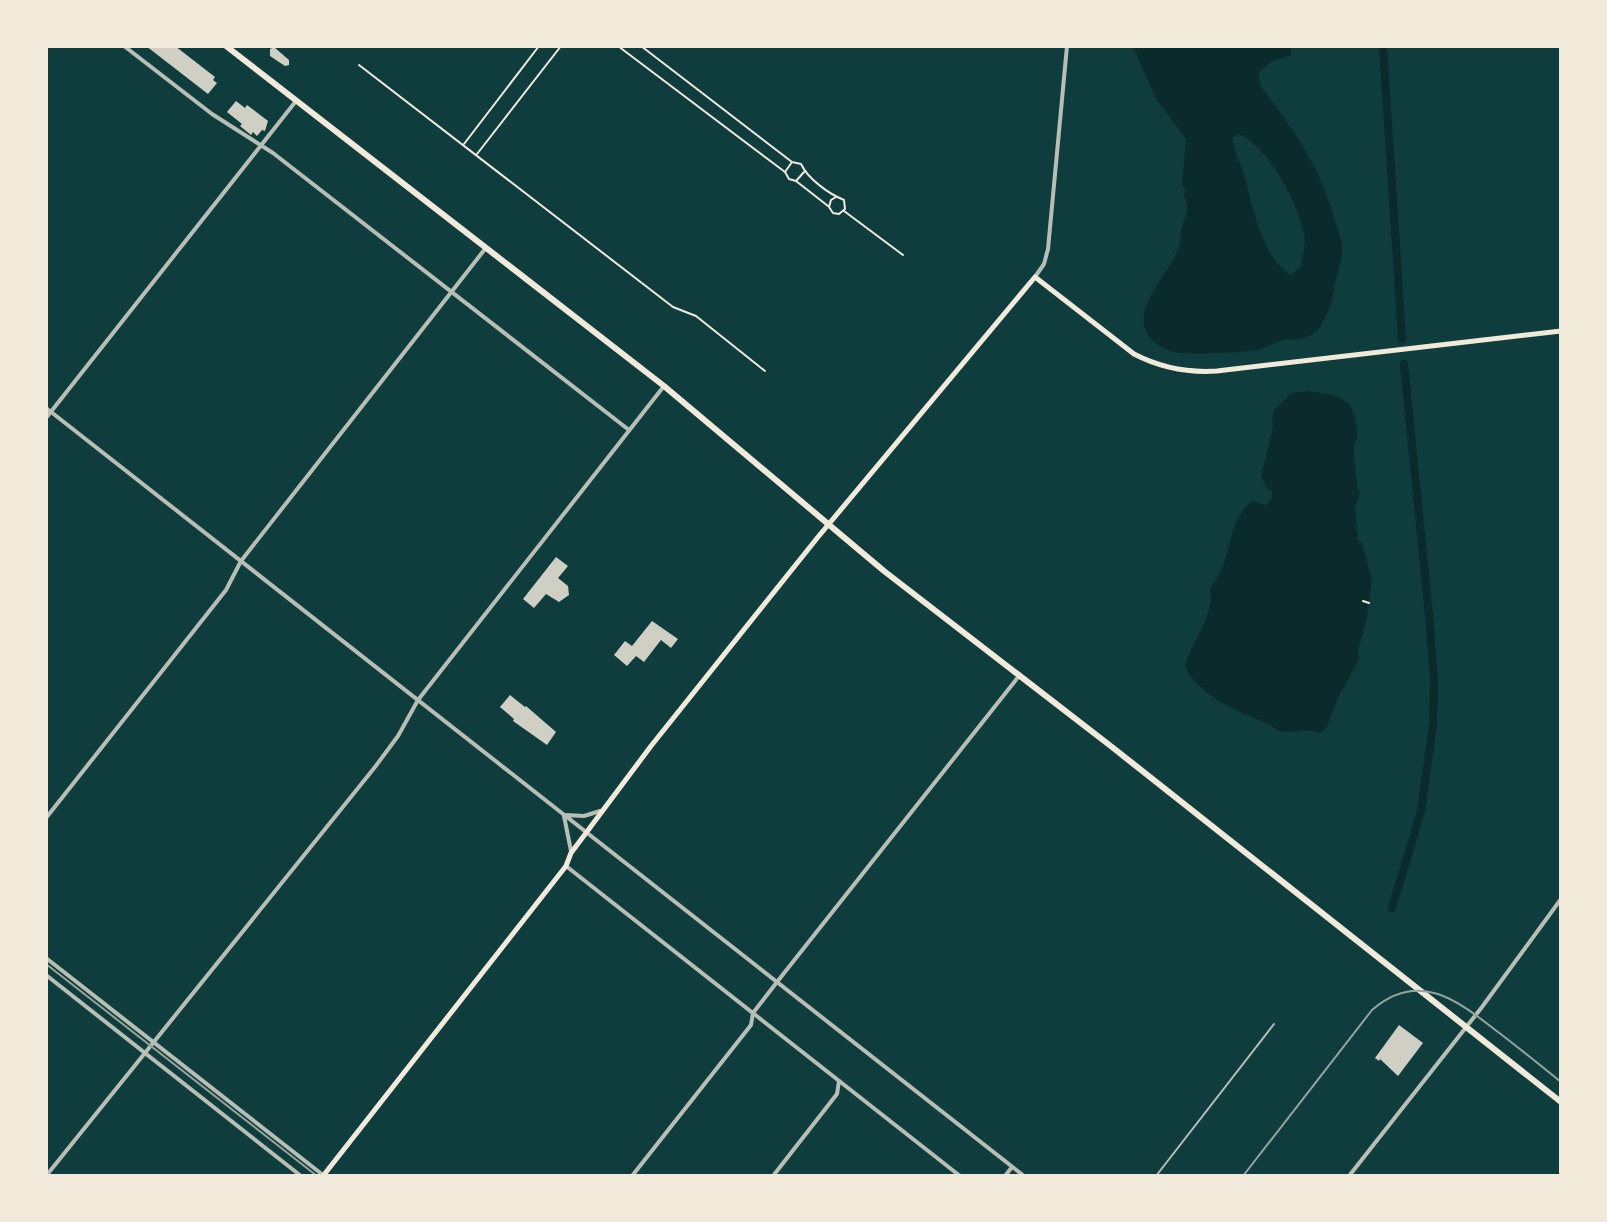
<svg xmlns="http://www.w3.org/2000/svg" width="1607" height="1222" font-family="'Crimson Pro',serif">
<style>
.water{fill:#0a2a2b;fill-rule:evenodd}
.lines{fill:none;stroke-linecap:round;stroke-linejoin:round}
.canal{stroke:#0a2a2b;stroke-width:8}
.building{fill:#cfcfc3}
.path{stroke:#f1e9da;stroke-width:2}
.service{stroke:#b8beb3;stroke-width:2}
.minor{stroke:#b8beb3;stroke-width:4}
.tertiary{stroke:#b8beb3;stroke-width:4}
.secondary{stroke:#f1e9da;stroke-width:5}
.primary{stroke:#f1e9da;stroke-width:6}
.tram{stroke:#97a49c;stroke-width:2}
</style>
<rect width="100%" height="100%" fill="#0f3d3e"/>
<!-- water -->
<path class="water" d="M1133 46H1291V55L1271 62 1258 73 1261 87C1294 129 1323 172 1336 224 1338 232 1342 240 1342 248 1343 259 1337 273 1335 284 1331 305 1331 309 1319 328 1310 341 1294 338 1281 341 1273 343 1266 348 1258 350 1244 353 1187 355 1173 352 1164 350 1153 342 1148 335 1130 309 1171 271 1179 247 1181 240 1180 230 1183 223 1188 212 1189 208 1184 195L1186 190 1182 185 1186 139 1155 97ZM1238 134C1267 144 1300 206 1304 235 1306 244 1303 256 1301 266L1291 275C1262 259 1252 204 1244 174 1240 161 1233 151 1233 137Z
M1307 391C1339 395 1357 398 1357 435 1357 439 1354 443 1354 448 1353 457 1357 475 1357 487L1360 492 1355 507 1358 540 1362 543 1372 581 1366 621 1358 651 1359 660 1339 695 1326 729 1320 733C1307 728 1295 732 1283 732 1276 731 1272 725 1266 723 1235 710 1201 697 1185 667 1191 641 1215 616 1210 589 1214 582 1220 574 1223 566 1233 539 1229 522 1252 501L1266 505 1272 498V491L1267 488 1261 476 1273 428 1272 417 1276 408 1291 393Z"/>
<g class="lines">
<!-- canal -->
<path class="canal" d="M1383 46 1402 339
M1392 908 1421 811 1433 725 1434 680 1429 615 1404 364"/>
</g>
<!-- building -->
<path class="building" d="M146 46H175L215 77 213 80 217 83 208 94Z
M274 47 289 60V65L285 66 270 56V49Z
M236 101 245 108 247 105 268 121 265 131 262 130 257 136 253 132 251 135 240 126 242 124 227 112Z
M556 557 568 566 558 578 568 586 569 595 559 602 546 594 534 608 523 599Z
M652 621 678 639 671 648 661 640 644 662 636 656 627 666 614 655 625 641 632 646Z
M510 695 525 707 526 706 556 732 547 745 513 721 514 719 500 707Z
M1399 1025 1423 1043 1398 1076 1380 1059 1379 1061 1375 1058Z"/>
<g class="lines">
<!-- path -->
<path class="path" d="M618 46 785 172
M641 46 792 162
M359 65 673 307 696 316 765 371
M464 144 539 46
M477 154 561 46
M804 172 796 181 789 179 785 172 792 162 801 164C808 179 829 194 844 200L845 209 839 214 833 213 829 207 831 200 836 197
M796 181 828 206
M844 211 903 255
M1363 601 1369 603"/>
<!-- service -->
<path class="service" d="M1156 1176 1274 1024"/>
<!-- minor -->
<path class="minor" d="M124 46 212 114 273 153 629 430
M46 418 296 101
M46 818 226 590 241 561 485 249
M777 982 1019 676
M46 1176 375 767 398 736 418 700 664 386
M632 1176 751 1025 753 1013
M773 1176 837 1094 839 1081
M1349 1176 1482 1007 1561 899"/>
<!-- tertiary -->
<path class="tertiary" d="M1035 277 1044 264 1048 249 1067 46
M46 408 1024 1176
M566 815 584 816 600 811
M564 816 571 851
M566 866 960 1176
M46 958 323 1175
M46 975 301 1176
M753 1013 777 982
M1005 1176 1012 1167"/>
<!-- secondary -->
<path class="secondary" d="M323 1176 566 866 571 853 651 746 818 537 1035 277 1134 354C1161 368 1187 373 1217 371L1561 331"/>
<!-- primary -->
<path class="primary" d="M226 46 664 386 884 571 1112 747 1561 1102"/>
<!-- tram -->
<path class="tram" d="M46 964 317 1176
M1243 1176 1372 1010C1419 969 1458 1001 1498 1032 1519 1048 1540 1065 1561 1082"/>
</g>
<!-- border -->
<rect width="1607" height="1222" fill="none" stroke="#f1e9da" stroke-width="96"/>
</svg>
